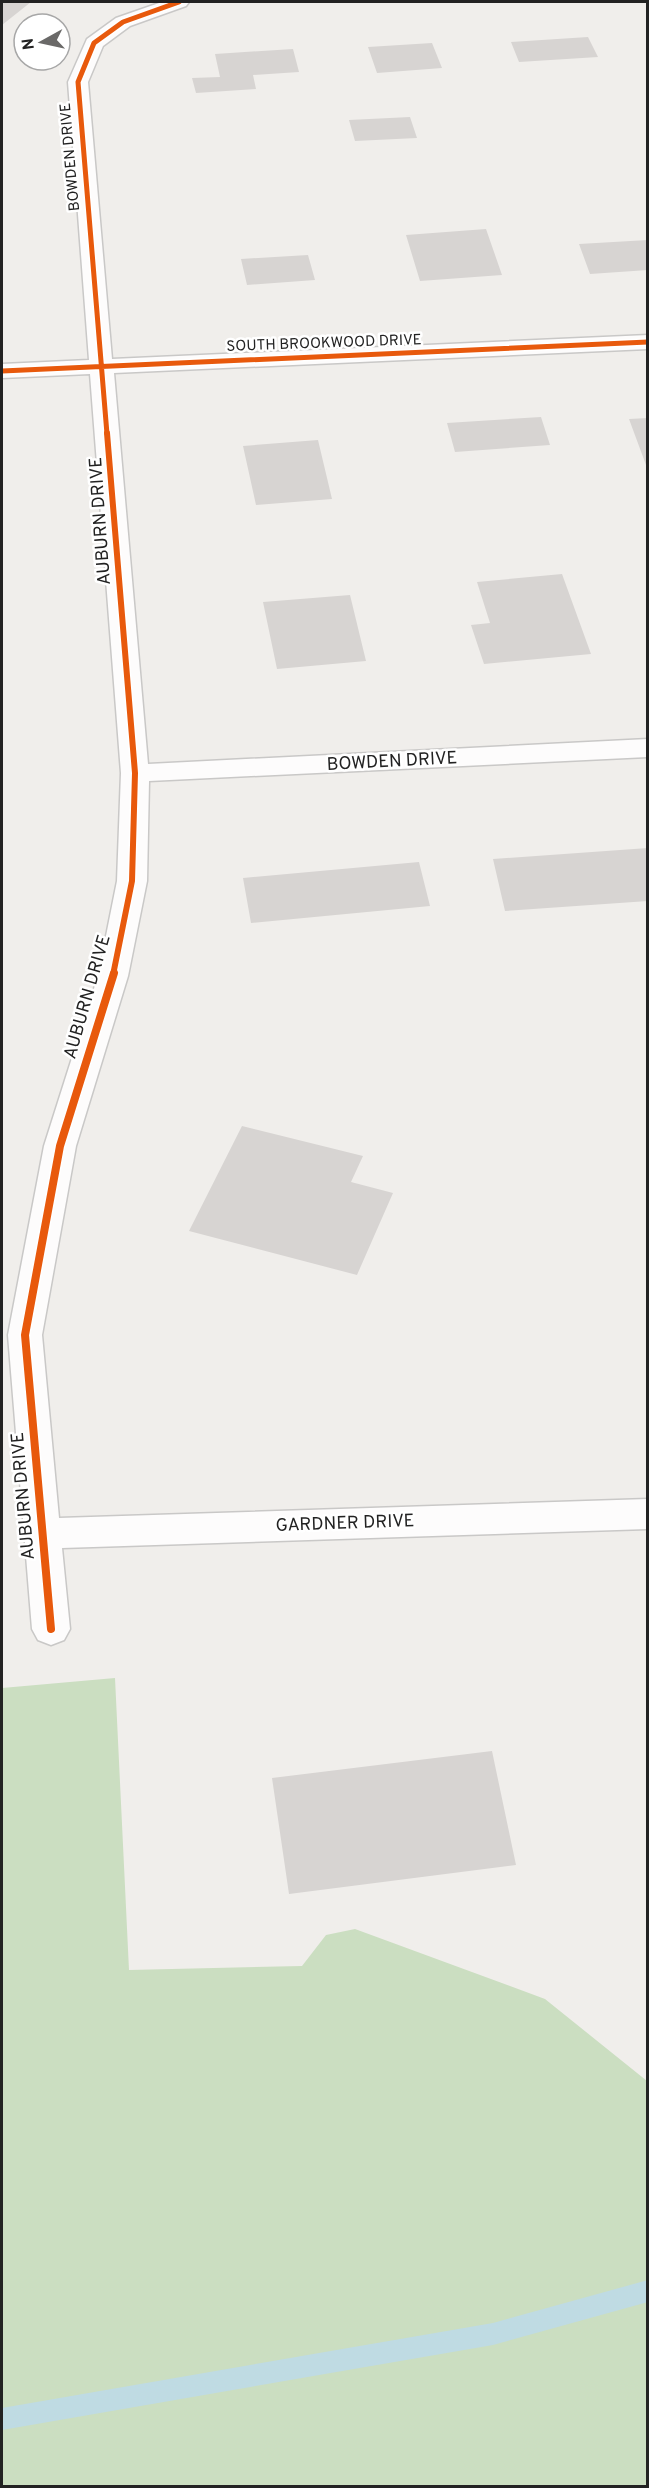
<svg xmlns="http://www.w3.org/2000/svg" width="649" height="2488" font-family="Overpass,sans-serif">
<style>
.forest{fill:#cbdec1}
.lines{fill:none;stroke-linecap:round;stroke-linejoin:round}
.stream{fill:#bfdbe3;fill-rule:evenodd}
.building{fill:#d7d4d2}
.street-casing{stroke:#c9c8c7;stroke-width:3}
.street{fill:#fdfcfc;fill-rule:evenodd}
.cycleway-far2-casing{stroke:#fff;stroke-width:8}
.cycleway-far1-casing{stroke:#fff;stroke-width:9}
.cycleway-casing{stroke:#fff;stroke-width:11}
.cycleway-far2{stroke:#e8590c;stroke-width:5}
.cycleway-far1{stroke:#e8590c;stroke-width:6}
.cycleway{stroke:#e8590c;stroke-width:8}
.labels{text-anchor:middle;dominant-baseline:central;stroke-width:5;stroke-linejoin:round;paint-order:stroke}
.far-street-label{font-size:15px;fill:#222;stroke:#fff}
.street-label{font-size:18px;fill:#222;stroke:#fff}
</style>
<rect width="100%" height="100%" fill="#f0eeeb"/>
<!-- forest -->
<path class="forest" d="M115 1678 129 1970 302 1966 326 1935 355 1929 545 1999 647 2081V2486H2V1688Z"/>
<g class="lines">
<!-- stream -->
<path class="stream" d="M648 2280V2302L493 2345 2 2430V2408L493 2323Z"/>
</g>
<!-- building -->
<path class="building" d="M2 2H31L2 25Z
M588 37 598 57 519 62 511 42Z
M432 43 442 68 377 73 368 47Z
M293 49 299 72 253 75 256 89 196 93 192 78 220 77 215 54Z
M410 117 417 138 355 141 349 120Z
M486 229 502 275 420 281 406 235Z
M648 240V270L590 274 579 244Z
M308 255 315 280 247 285 241 259Z
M541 417 550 445 455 452 447 423Z
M648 418V465H646L629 419Z
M318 440 332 499 256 505 243 446Z
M562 574 591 654 484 664 471 625 490 623 477 582Z
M350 595 366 661 277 669 263 602Z
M648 848V901L505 911 493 859Z
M419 862 430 906 251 923 243 878Z
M242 1126 363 1156 351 1182 393 1193 357 1275 189 1231Z
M492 1751 516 1865 289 1894 272 1778Z"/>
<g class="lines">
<defs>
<path id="street" d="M162 2H189L186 6 130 26 103 46 88 82 112 359 648 335V349L114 373 148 764 648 739V757L149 781 147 881 128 976 76 1146 42 1335 59 1518 648 1499V1529L62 1548 70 1629 64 1640 51 1645 38 1640 32 1629 8 1335 44 1146 98 976 117 881 121 773 90 374 2 378V364L89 360 68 82 87 39 116 18Z"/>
</defs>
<!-- street casing -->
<use href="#street" class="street-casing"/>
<!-- street -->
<use href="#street" class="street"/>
<defs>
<path id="cycleway-far2" d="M2 371 648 342
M107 434 78 82 94 43 123 22 179 2"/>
<path id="cycleway-far1" d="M107 433 135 773 132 881 113 975"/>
<path id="cycleway" d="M51 1629 25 1335 60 1146 114 973"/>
</defs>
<!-- cycleway-far2 casing -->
<use href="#cycleway-far2" class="cycleway-far2-casing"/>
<!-- cycleway-far1 casing -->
<use href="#cycleway-far1" class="cycleway-far1-casing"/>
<!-- cycleway casing -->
<use href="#cycleway" class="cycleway-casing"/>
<!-- cycleway-far2 -->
<use href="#cycleway-far2" class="cycleway-far2"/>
<!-- cycleway-far1 -->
<use href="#cycleway-far1" class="cycleway-far1"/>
<!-- cycleway -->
<use href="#cycleway" class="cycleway"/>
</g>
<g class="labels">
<!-- far-street labels -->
<g class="far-street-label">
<text transform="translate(71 157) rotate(-95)">BOWDEN DRIVE</text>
<text transform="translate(324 344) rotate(-2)">SOUTH BROOKWOOD DRIVE</text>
</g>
<!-- street labels -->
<g class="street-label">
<text transform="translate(101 521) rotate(-94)">AUBURN DRIVE</text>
<text transform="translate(392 762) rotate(-3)">BOWDEN DRIVE</text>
<text transform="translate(88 997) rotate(-74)">AUBURN DRIVE</text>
<text transform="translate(24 1496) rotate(-95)">AUBURN DRIVE</text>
<text transform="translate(345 1524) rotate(-2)">GARDNER DRIVE</text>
</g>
</g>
<!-- border -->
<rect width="649" height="2488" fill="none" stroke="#222222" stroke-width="6"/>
<!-- north arrow -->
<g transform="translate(42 42) rotate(262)"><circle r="28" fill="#ffffff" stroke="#a7a7a7" stroke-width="1.5"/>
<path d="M0-4.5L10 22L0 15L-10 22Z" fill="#6a6968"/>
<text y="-9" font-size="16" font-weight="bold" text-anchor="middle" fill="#222222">N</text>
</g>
</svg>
